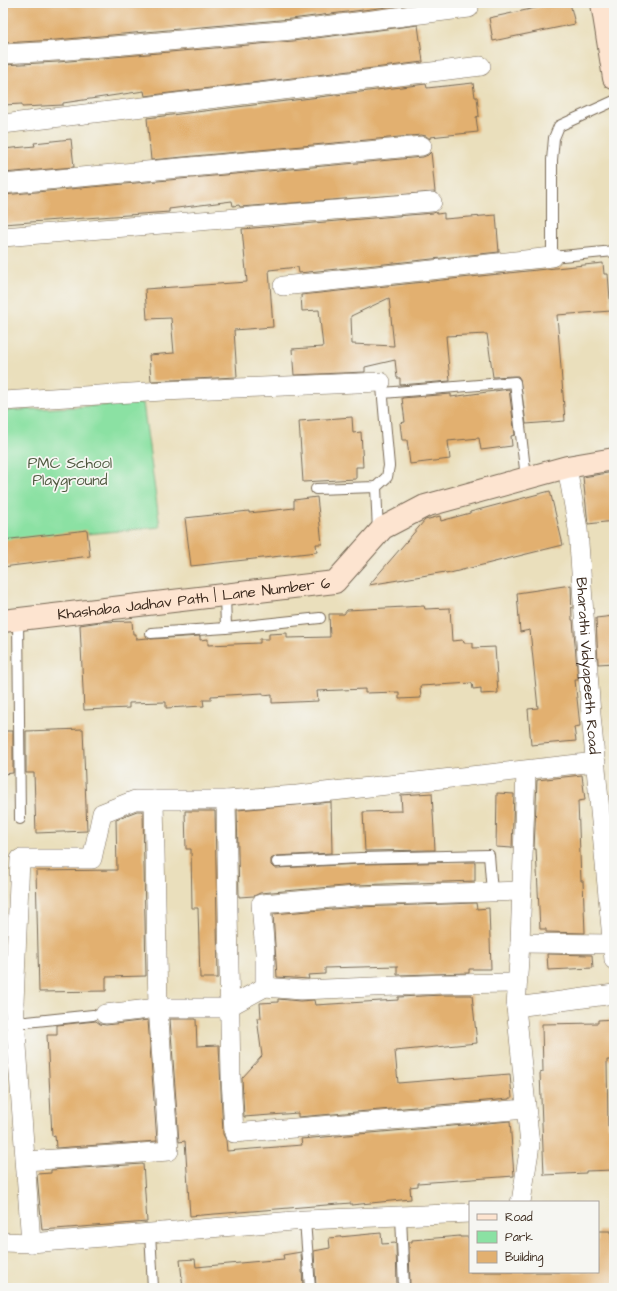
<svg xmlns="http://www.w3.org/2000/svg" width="617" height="1291" font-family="'Architects Daughter',sans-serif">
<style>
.green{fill:#8be1a3;stroke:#638660}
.building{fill:#e2b070;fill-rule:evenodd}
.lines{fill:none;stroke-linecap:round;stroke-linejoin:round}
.lane-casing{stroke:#786955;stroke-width:12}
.street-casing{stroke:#786955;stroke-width:20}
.secondary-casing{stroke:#786955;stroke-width:24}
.lane{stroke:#fff;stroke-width:10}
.street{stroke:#fff;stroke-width:19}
.secondary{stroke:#fde4d0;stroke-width:22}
.labels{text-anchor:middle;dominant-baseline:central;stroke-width:3.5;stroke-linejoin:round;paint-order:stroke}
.park-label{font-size:15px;fill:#4f583f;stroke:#f6f6f2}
.street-label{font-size:15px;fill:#3b2a1e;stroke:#f6f6f2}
</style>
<rect width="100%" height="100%" fill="#f6f6f2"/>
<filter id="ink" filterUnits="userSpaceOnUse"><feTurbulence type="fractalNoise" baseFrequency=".025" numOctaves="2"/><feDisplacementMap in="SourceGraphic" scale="8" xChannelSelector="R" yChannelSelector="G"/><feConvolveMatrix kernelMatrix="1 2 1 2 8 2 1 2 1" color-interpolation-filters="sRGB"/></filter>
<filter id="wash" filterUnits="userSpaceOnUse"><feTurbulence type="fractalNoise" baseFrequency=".012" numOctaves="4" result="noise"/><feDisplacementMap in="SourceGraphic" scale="16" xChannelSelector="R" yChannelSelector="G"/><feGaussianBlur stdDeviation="0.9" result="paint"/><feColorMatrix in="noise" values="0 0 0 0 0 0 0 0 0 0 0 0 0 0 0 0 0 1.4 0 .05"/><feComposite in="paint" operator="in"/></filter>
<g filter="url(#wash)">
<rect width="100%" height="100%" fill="#eadfbc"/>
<!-- green -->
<path class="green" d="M143 403 160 527 3 542V411Z"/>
<g id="blocks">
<!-- building -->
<path class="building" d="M3 3H411V4L291 19 56 40 3 43Z
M559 3H570L575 24 493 41 489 18Z
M418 25 423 62 145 96 144 91 63 103V105L22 107V104L3 105V65L58 62 293 41Z
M473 83 475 97H477L479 116 476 117 478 132 430 137V139L426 136 421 135 151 160 147 118 426 84 427 88Z
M71 139 74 167 3 173V149L35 146 34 143Z
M431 152 435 192 240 207 239 205 233 206 232 201 169 209V212L3 224V195L423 157 428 155Z
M436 212 437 214 444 213V219L496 215 499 252 299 273 298 267 269 270 273 327 234 330 237 377 151 381 149 355 174 353 171 318 147 319 145 289 247 282 242 229 433 213Z
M603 263 604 274H608L611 311 557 315 565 421 526 424 520 379 518 376H514L493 377 487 334 446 336 450 381 400 385V378H397L395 360 365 367V372L294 375 292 349 323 347 319 310 302 311 301 295ZM389 298 394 346 352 344 351 316Z
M509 389 515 435 511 436 512 446 481 450 479 438 448 441 450 459 410 464 407 440H402L400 423 405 422 402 398 451 394V397Z
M352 417 353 433 361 432 363 467H356V479L303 482 299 421Z
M614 472V521L588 524 583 477Z
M550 491 563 545 446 574 445 572 369 585 425 520 440 516 441 521 470 513V512Z
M317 497 322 544H316L317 552 191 566 185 518 249 511V513L294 508V500Z
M87 530 90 556 3 567V540Z
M571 585 572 620H573L578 680H575L580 726 574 727 576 741 531 745 528 709 538 708 530 630 520 632 517 593Z
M424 606 425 609 450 608 452 641 463 640 464 643H473V648L495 647 498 693 481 694V688L473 689 472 683 420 686 421 698 399 699V692L365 693V689L317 691 318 701 272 703V694L263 695V693L211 696V700H203L204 706 166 708V702L129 703V708L84 710 80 625 100 622 132 621 133 634H136V639L148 638 151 639 200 636V640L208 639V645L260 643V639H269V634L287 633V638L330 637 329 614H344L347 610Z
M614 616V663L598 664 596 618Z
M83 729 87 831 36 833 34 773H26V731Z
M3 731H13V773L3 774Z
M582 775 585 800 578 801 581 881H583L585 933 546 932V929H540L537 870 536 849H534L537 780Z
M432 793 435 850 365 851 363 812 402 811 401 795Z
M497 793 514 794 512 848 496 847Z
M331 802 332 853 276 856 271 859V865L274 868H277L361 864 475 862V881L356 885 260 893 254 896 239 897 237 810Z
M137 811H143L146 976 106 977V991L39 992 36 871 117 870 116 819Z
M185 811H215L218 978H200L198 908H192L191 849H186Z
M476 903 477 909 489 908 491 969H469V973L397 975V966L325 968V974L308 975 309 979 277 977 273 914 357 907Z
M547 954 592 955 593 968 548 970Z
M444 995H472L477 1043 395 1051 398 1083 510 1074 512 1098H509V1099L298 1117V1113L244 1117 242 1078 262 1056 257 1018H261L260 1003 278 1002V999L300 1001 314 1000 315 1005 398 1000V997Z
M170 1019H196L197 1046 219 1045 223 1134 226 1140 227 1151 302 1145 301 1139 510 1121 514 1176 418 1183V1186L410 1187 411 1199 351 1205V1203L190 1216 185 1141 179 1142Z
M614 1019V1060H607L608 1127H614V1170L586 1171V1173L544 1175 540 1073 543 1072 542 1024 598 1023V1020Z
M148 1020 157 1141 56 1148 55 1135 52 1136 47 1035H57V1025L96 1021 100 1024 106 1025Z
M143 1164 147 1222 42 1230 37 1174 51 1173V1170Z
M598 1231H611L612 1261H614V1288H410L409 1242H412V1240L460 1236V1237H470V1272H598Z
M381 1233 382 1244 396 1243 397 1288H316L314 1251 330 1248 329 1238Z
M301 1252 303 1288H183L180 1260 195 1259 196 1267 284 1259 283 1255Z"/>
</g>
</g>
<g filter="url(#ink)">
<use href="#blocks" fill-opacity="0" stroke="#786955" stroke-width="1"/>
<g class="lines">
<defs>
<path id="lane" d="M614 101 559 126 554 138 552 160V257L614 251
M383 393 515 382 526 478
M316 489 376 487
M378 532 376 487 387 477 389 466 382 387
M225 595 226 628 320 618
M18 619 20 819
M151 633 226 628
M277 862 361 858 489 855 492 892
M3 1022H27L93 1015
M401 1216 404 1288
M305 1220 310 1288
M150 1233 153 1288"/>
<g id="street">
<path d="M3 54 57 51 292 30 469 8"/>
<path d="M3 124 481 66"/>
<path d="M3 184 422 146"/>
<path d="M3 237 432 202"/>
<path d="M283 286 552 257"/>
<path d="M3 401 163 391 381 382"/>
<path id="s1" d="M567 467 578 529 591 715 614 960"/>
<path d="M226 800 231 1078 234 1133 526 1109"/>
<path d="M520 943 613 944"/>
<path d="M517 983 444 984 301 990 265 987V953L261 904 356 896 522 891"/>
<path d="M516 1007 614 994"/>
<path d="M105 1014 158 1008H229L230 1006 265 987"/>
<path d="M26 1161 169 1151 158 1008 154 800"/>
<path d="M520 1202H521L530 1145 516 1007 520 943 526 771"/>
<path d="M3 1242 31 1243 305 1220 470 1213"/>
<path d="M31 1243 14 1003 20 859H92L102 813 135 800H226L297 795 596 762"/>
</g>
<g id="secondary">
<path d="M602 3 614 78"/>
<path id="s2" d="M3 621 335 582 383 528 425 506 567 467 614 459"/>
</g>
</defs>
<!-- lane casing -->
<use href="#lane" class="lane-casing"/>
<!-- street casing -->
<use href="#street" class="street-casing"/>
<!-- secondary casing -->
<use href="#secondary" class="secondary-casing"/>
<!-- lane -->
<use href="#lane" class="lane"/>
<!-- street -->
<use href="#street" class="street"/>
<!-- secondary -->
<use href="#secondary" class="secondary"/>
</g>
</g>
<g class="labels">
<!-- park labels -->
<g class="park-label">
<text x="70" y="463">PMC School<tspan x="70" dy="17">Playground</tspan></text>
</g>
<!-- street labels -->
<g class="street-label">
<text stroke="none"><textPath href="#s2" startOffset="192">Khashaba Jadhav Path | Lane Number 6</textPath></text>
<text stroke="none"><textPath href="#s1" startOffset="200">Bharathi Vidyapeeth Road</textPath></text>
</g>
</g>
<!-- margin -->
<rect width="617" height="1291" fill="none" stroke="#f6f6f2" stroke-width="16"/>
<!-- legend -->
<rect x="469" y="1201" width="130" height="72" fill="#f6f6f2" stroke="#aba49d"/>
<rect x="477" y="1214" width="20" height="6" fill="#fde4d0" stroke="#aba49d"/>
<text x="505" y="1221" font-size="12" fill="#3b2a1e">Road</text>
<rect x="477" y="1231" width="20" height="12" fill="#8be1a3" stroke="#aba49d"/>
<text x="505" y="1241" font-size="12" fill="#3b2a1e">Park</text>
<rect x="477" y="1251" width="20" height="12" fill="#e2b070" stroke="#aba49d"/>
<text x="505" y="1261" font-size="12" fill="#3b2a1e">Building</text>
</svg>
